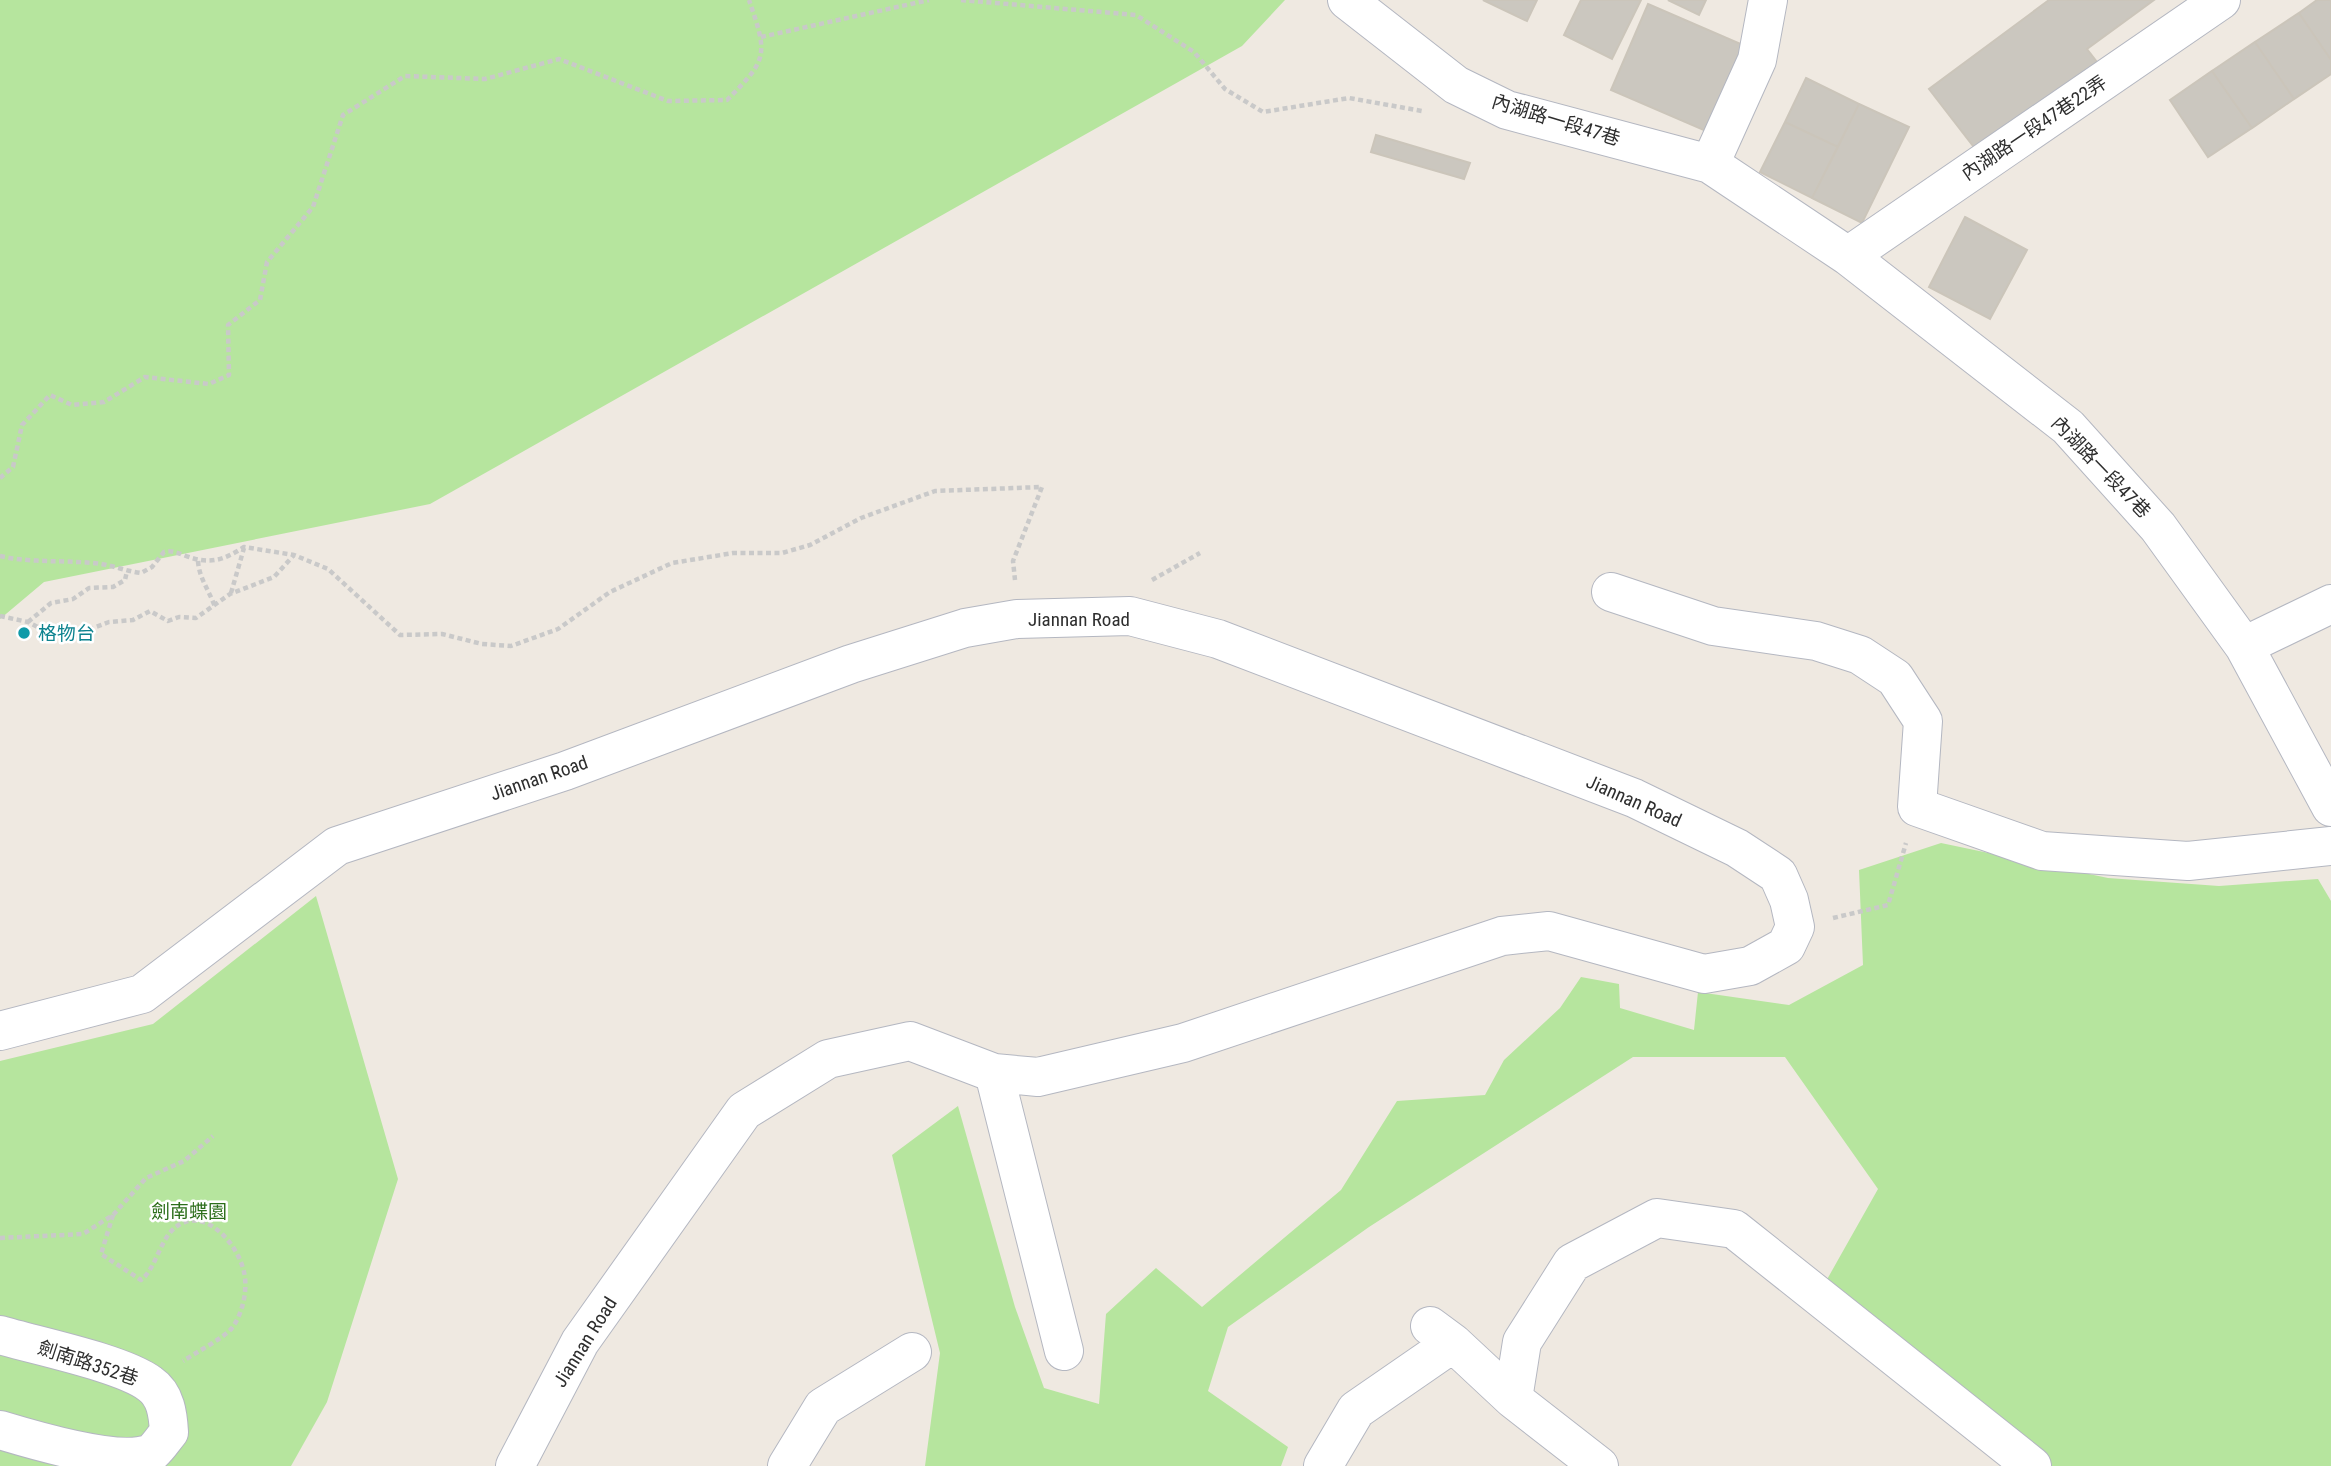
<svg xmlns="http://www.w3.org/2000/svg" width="2331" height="1466" font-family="'Roboto Condensed','Noto Sans TC',sans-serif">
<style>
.green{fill:#b6e59e}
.building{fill:#cbc7bf;stroke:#cbc5ba;stroke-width:2}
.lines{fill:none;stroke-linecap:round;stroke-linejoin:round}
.minor-casing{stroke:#b4b7c1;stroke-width:40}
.path{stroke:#c9c9c9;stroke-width:4.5;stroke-dasharray:5 3.5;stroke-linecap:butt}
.minor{stroke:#fff;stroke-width:38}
.culture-dot{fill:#0f9aa8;stroke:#fff;stroke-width:2.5}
.labels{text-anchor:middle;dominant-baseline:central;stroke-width:5;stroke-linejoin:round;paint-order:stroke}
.street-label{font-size:19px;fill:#2e2e2e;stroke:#fff}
.culture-label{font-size:19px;fill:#0d838f;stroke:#fff;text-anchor:start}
.park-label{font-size:19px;fill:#2c6e1b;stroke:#fff}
</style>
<rect width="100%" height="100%" fill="#efe9e1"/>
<!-- green -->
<path class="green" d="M0 0H1285L1242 46 430 504 44 582 0 619Z
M1941 843 2108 878 2219 886 2318 879 2331 901V1466H2052L1825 1283 1878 1189 1785 1057H1633L1369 1227 1228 1327 1208 1391 1288 1447 1281 1466H925L940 1353 892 1155 958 1106 1015 1307 1044 1388 1099 1404 1106 1314 1156 1268 1202 1307 1341 1190 1397 1101 1485 1095 1504 1060 1560 1008 1581 977 1619 984 1620 1008 1694 1030 1698 992 1789 1005 1863 965 1859 870Z
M316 896 398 1179 327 1402 291 1466H0V1061L153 1024Z"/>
<!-- building -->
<path class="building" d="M1483 0H1537L1527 21Z
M1581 0H1641L1612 59 1564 35Z
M1668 0H1706L1699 15Z
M2049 0H2154L2087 49 2097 62 1977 151 1929 89Z
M2317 0H2331V60L2299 13Z
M1648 4 1743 45 1706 131 1611 90Z
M2299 13 2331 60V74L2294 99 2255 42Z
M2255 42 2294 99 2252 128 2212 71Z
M2212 71 2252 128 2208 157 2170 100Z
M1806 78 1859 104 1838 147 1785 122Z
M1859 104 1909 127 1862 223 1812 198Z
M1785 122 1838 147 1812 198 1760 172Z
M1376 135 1470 163 1464 179 1371 152Z
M1965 217 2027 250 1990 319 1929 287Z"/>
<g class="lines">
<defs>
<path id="minor" d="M1347 0 1456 85 1507 110 1710 164
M1768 0 1757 60 1710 164 1848 256 2068 427 2158 527 2244 646 2331 807
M1848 256 2221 0
M1611 592 1713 626 1816 641 1860 655 1895 678 1923 721 1917 807 2042 851 2188 861 2331 846
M2244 646 2331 604
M0 1031 142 994 337 846 565 771 851 664 965 628 1017 619 1130 616 1218 639 1634 798 1737 848 1778 875 1789 900 1795 927 1786 946 1750 966 1704 974 1549 931 1502 936 1183 1043 1038 1077 994 1073 910 1041 828 1059 744 1111 580 1342 515 1466
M994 1073 1064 1351
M1430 1326 1453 1343 1513 1399
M0 1335C37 1346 122 1363 150 1384 166 1395 168 1415 169 1432 164 1438 157 1449 151 1453 119 1466 33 1440 0 1430
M787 1466 823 1407 912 1352
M1323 1466 1356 1410 1453 1343
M1599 1466 1513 1399 1522 1342 1572 1263 1657 1218 1734 1229 2032 1466"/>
</defs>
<!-- minor casing -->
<use href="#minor" class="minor-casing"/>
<!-- path -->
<path class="path" d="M961 0 1136 15 1194 52 1225 89 1263 112 1349 98 1422 111
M761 37 929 0
M0 478 13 467 22 425 50 395 72 405 104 402 145 377 209 384 229 375 228 325 260 300 267 262 313 207 343 115 405 76 485 79 559 59 668 101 727 100C768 59 768 55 749 0
M0 556C31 563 61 560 93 563 109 564 125 571 141 573L152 567 164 552C172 550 178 553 186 556 210 565 224 560 244 547L294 555 328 569 400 635 442 634 482 644 511 646 558 629 610 592 672 563 733 553H782L810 545 861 518 935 491 1042 487 1013 561 1015 580
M198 561C199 578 209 590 215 607
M1152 580 1200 553
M231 593 244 548
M0 616 28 622 53 635 77 634 109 622 133 620 150 611 168 621 179 617 196 618 230 594 274 577 294 555
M28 622 51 603 73 599 89 588 113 587 125 580 127 571
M1833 918 1888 905 1906 843
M113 1215 101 1254 141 1280C159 1266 160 1230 185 1222 212 1213 239 1248 244 1272 248 1289 243 1313 232 1328 224 1338 195 1353 183 1361
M0 1238 83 1234 113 1215 146 1178 184 1161 213 1136"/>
<!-- minor -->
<use href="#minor" class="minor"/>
</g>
<!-- markers -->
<circle class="culture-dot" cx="24" cy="633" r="7"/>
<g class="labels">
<!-- street labels -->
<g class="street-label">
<text transform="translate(1556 120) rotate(17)">內湖路一段47巷</text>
<text transform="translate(2034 128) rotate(-34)">內湖路一段47巷22弄</text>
<text transform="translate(2101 467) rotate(46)">內湖路一段47巷</text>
<text x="1079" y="619">Jiannan Road</text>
<text transform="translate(539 778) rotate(-19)">Jiannan Road</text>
<text transform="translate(1634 801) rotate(24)">Jiannan Road</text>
<text transform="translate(585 1342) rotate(-58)">Jiannan Road</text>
<text transform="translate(88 1363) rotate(18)">劍南路352巷</text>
</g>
<!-- culture labels -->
<g class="culture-label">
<text x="38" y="633">格物台</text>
</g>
<!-- park labels -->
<g class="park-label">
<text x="189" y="1211">劍南蝶園</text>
</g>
</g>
</svg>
